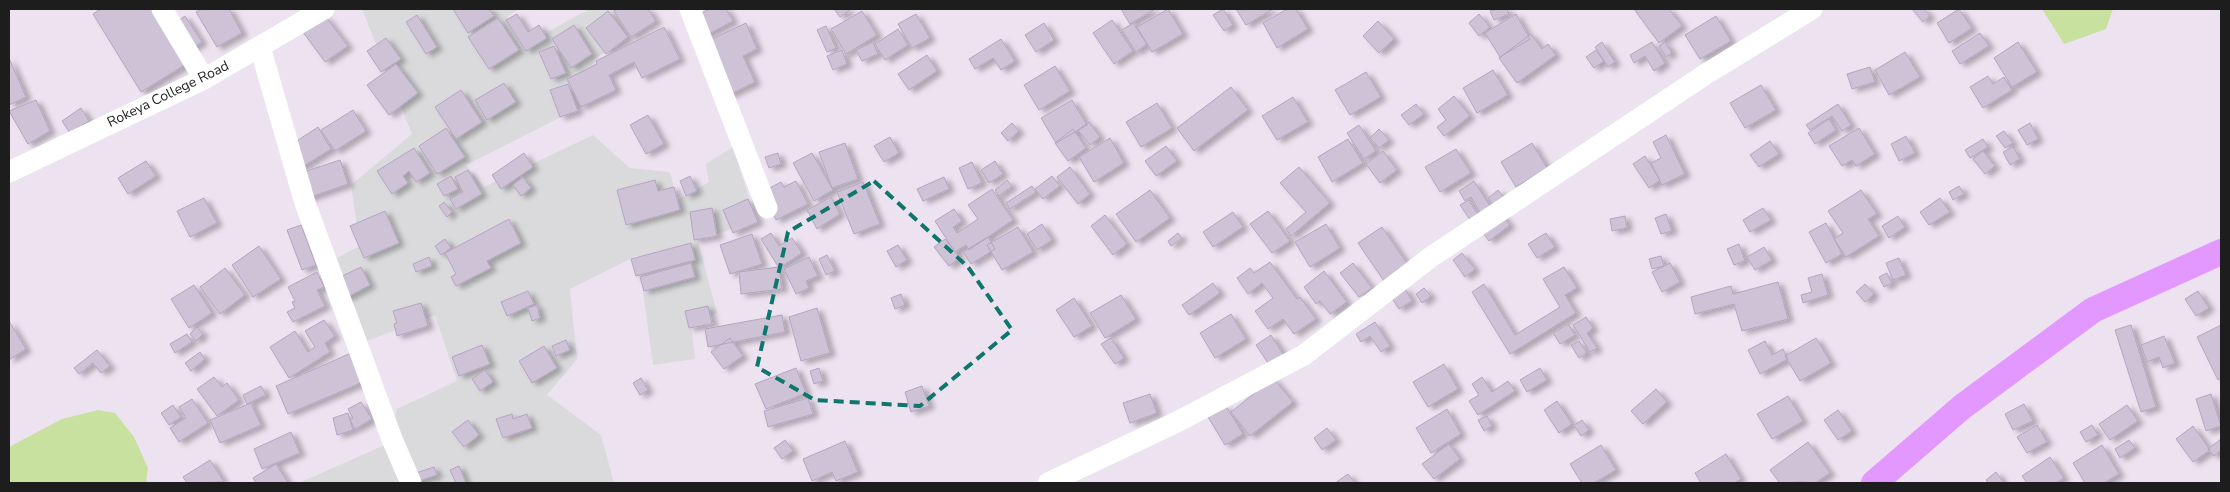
<svg xmlns="http://www.w3.org/2000/svg" width="2230" height="492" font-family="'Nunito Sans',sans-serif">
<style>
.residential{fill:#dadadc}
.water{fill:#c8e19f}
.building{fill:#cec2d7;stroke:#b6a4c2;filter:url(#shadow)}
.lines{fill:none;stroke-linecap:round;stroke-linejoin:round}
.minor{stroke:#fff;stroke-width:21}
.major{stroke:#e298ff;stroke-width:26}
.marked{fill:none;stroke:#0f766e;stroke-width:4;stroke-dasharray:10 6;stroke-linejoin:round}
.labels{text-anchor:middle;dominant-baseline:central;stroke-width:4;stroke-linejoin:round;paint-order:stroke}
.street-label{font-size:14px;fill:#1d1d1d;stroke:#fff}
</style>
<defs>
<filter id="shadow"><feDropShadow dx="5.5" dy="3" stdDeviation="2.5" flood-color="#0004"/></filter>
</defs>
<rect width="100%" height="100%" fill="#ede2f0"/>
<!-- residential -->
<path class="residential" d="M362 9H518L507 17 526 44 589 9H614L629 37 593 60 609 93 466 165 484 187 593 135 630 168 670 172 677 200 709 182 706 164 733 147 756 220 698 241 717 313 691 325 695 359 653 365 638 255 570 289 577 359 547 395 601 435 614 483H299L387 444 397 409 457 381 435 315 367 341 337 258 360 246 351 185 412 134Z"/>
<!-- water -->
<path class="water" d="M2042 9H2113L2106 29 2064 44Z
M98 410 115 413 134 437 148 468 146 483H9V447L62 419Z"/>
<!-- building -->
<path class="building" d="M101 9H155L188 63 141 92 93 14Z
M202 9H229L242 33 217 47 196 12Z
M453 9H489L494 16 468 33Z
M617 9H648L656 21 631 37 614 11Z
M709 9H726L733 21 703 37 693 18Z
M834 9H849L850 10 840 17Z
M1121 9H1155L1130 24Z
M1168 9 1183 34 1152 52 1137 27Z
M1223 9 1233 25 1224 31 1213 15Z
M1236 9H1273L1246 25Z
M1287 9H1296L1308 29 1277 48 1263 23Z
M1497 9H1507L1509 14 1494 20 1490 11Z
M1634 9H1669L1682 26 1659 43Z
M1912 9H1924L1930 16 1923 22Z
M1959 9 1972 28 1949 43 1937 23Z
M608 11 628 37 606 54 586 28Z
M862 11 877 35 846 54 831 29Z
M517 14 528 32 539 25 547 38 526 51 506 20Z
M916 14 930 38 912 48 898 24Z
M1479 14 1490 27 1479 36 1469 23Z
M1516 14 1530 39 1500 57 1485 33Z
M417 15 437 47 426 54 406 22Z
M185 16 202 42 186 52 169 27Z
M325 16 348 46 325 62 303 32Z
M1716 16 1731 41 1700 59 1685 35Z
M498 18 519 50 489 69 468 37Z
M1112 20 1133 51 1114 64 1093 33Z
M1378 21 1394 39 1379 53 1363 36Z
M746 23 757 49 743 56 755 82 727 96 703 43Z
M1044 23 1054 40 1036 52 1025 35Z
M1133 23 1147 44 1136 52 1122 30Z
M574 25 592 54 571 68 552 39Z
M826 26 836 48 827 52 817 30Z
M664 27 680 59 642 78 634 62 609 75 616 90 581 107 567 79 597 64 596 61Z
M898 29 908 45 885 60 875 44Z
M1980 33 1989 46 1960 64 1952 51Z
M1531 34 1542 49 1548 44 1556 55 1517 83 1499 58Z
M386 38 401 59 381 72 367 51Z
M1001 39 1015 61 1001 70 993 58 975 69 969 59Z
M873 42 878 54 862 61 856 50Z
M1602 42 1615 62 1608 67 1595 47Z
M1652 42 1665 63 1654 71 1645 56 1634 63 1630 55Z
M1665 42 1672 53 1666 57 1659 46Z
M2018 42 2037 72 2012 87 1994 58Z
M554 46 566 73 551 79 539 52Z
M842 50 847 64 833 70 827 56Z
M1596 50 1604 61 1594 68 1586 57Z
M1905 52 1920 77 1889 95 1875 70Z
M927 55 937 71 909 90 898 74Z
M9 58 26 97 9 105Z
M396 64 418 93 389 115 367 85Z
M1055 66 1070 91 1039 110 1024 85Z
M1870 67 1875 82 1852 89 1847 74Z
M1493 70 1508 95 1477 113 1463 88Z
M1366 72 1381 97 1350 115 1335 90Z
M1988 76 1993 84 2004 77 2012 90 1983 108 1970 87Z
M504 83 516 102 487 120 475 100Z
M568 84 578 111 560 117 550 90Z
M1761 85 1776 110 1745 128 1730 103Z
M1231 87 1248 110 1194 151 1177 128Z
M461 90 482 122 456 139 435 107Z
M1454 96 1470 116 1444 136 1437 127 1446 120 1438 109Z
M1293 97 1308 122 1277 140 1262 116Z
M36 100 50 131 28 144 9 111Z
M1072 100 1087 125 1056 143 1041 118Z
M1157 103 1172 128 1141 147 1126 122Z
M1416 104 1424 114 1409 125 1401 115Z
M1838 104 1851 125 1842 131 1832 116 1810 130 1806 125Z
M81 108 89 121 70 133 62 121Z
M353 110 366 131 335 151 321 130Z
M648 115 664 144 646 154 630 125Z
M1829 119 1836 130 1815 144 1808 133Z
M1089 122 1100 137 1090 145 1078 130Z
M1012 123 1019 131 1008 141 1001 133Z
M2030 123 2038 139 2027 145 2018 130Z
M1359 125 1376 151 1364 159 1347 133Z
M318 127 331 149 299 169 286 148Z
M446 128 465 157 437 174 419 146Z
M1859 128 1875 154 1856 166 1852 160 1842 166 1829 146Z
M1073 129 1086 148 1068 161 1055 143Z
M1379 129 1389 140 1379 148 1370 138Z
M2004 131 2013 143 2005 148 1996 136Z
M1666 135 1685 174 1662 185 1651 163 1661 158 1653 142Z
M1906 136 1915 153 1899 161 1891 144Z
M890 137 899 153 884 162 874 146Z
M1110 138 1124 163 1094 182 1079 157Z
M1348 139 1363 163 1332 182 1318 157Z
M1983 139 1988 147 1970 158 1965 150Z
M1770 141 1779 154 1759 167 1750 155Z
M845 143 858 179 832 188 819 152Z
M1532 143 1547 168 1516 187 1501 162Z
M1166 146 1177 161 1156 176 1145 161Z
M2013 147 2020 159 2010 165 2003 152Z
M414 148 430 173 416 182 409 171 403 176 408 183 392 194 377 171Z
M1456 149 1471 173 1440 192 1425 167Z
M1383 151 1397 170 1380 183 1366 164Z
M1983 151 1995 166 1985 174 1973 159Z
M524 153 533 167 501 189 492 175Z
M778 153 781 164 769 168 765 157Z
M812 153 833 190 814 201 793 163Z
M1645 156 1660 180 1649 188 1633 164Z
M340 160 348 184 299 201 291 176Z
M146 161 156 176 128 194 118 178Z
M995 161 1003 174 989 183 981 170Z
M972 162 982 183 968 189 959 168Z
M1070 167 1090 194 1078 204 1057 177Z
M1299 167 1330 203 1291 236 1286 229 1306 212 1280 183Z
M468 170 482 194 456 209 450 199 463 192 455 177Z
M451 176 458 189 444 196 437 184Z
M690 176 697 191 686 196 680 181Z
M1052 176 1060 186 1043 199 1035 189Z
M523 177 531 188 521 196 513 185Z
M944 177 949 189 923 201 917 189Z
M655 180 658 191 674 187 680 210 626 225 617 190Z
M1007 180 1012 186 999 196 995 190Z
M796 181 808 204 776 220 762 192 781 182 784 187Z
M1474 181 1492 209 1482 216 1471 197 1465 201 1459 191Z
M863 182 880 224 854 234 837 192Z
M1032 186 1036 192 1010 209 1006 203Z
M1959 186 1964 194 1953 200 1949 192Z
M992 189 1013 220 969 250 966 245 955 252 935 221 954 209 962 221 953 227 957 233 978 219 968 205Z
M1150 190 1170 218 1136 242 1116 214Z
M1498 190 1508 203 1498 211 1488 198Z
M1861 190 1877 214 1868 219 1879 236 1846 257 1834 239 1843 233 1828 211Z
M831 197 840 214 817 229 807 210Z
M204 198 217 223 190 237 177 211Z
M1940 198 1950 212 1929 225 1920 212Z
M748 199 758 222 733 233 723 210Z
M1469 200 1479 216 1471 221 1460 205Z
M444 202 452 212 447 217 439 206Z
M712 208 717 236 694 240 690 212Z
M1763 208 1771 220 1750 232 1743 220Z
M385 211 399 243 364 258 350 226Z
M1268 211 1290 241 1272 253 1250 224Z
M1233 212 1243 227 1213 247 1203 232Z
M1501 214 1510 225 1489 241 1481 230Z
M1666 214 1672 231 1661 234 1655 218Z
M1105 215 1127 244 1113 255 1091 226Z
M1625 216 1627 228 1612 231 1610 219Z
M1898 216 1905 227 1889 238 1882 226Z
M509 219 521 243 487 261 491 268 456 286 451 277 456 274 445 253Z
M1826 223 1842 254 1826 263 1809 232Z
M1042 224 1052 240 1037 250 1027 234Z
M1326 224 1340 248 1310 267 1295 242Z
M301 225 316 265 302 270 287 230Z
M1018 227 1033 252 1002 270 987 245Z
M1382 227 1410 268 1386 284 1358 243Z
M771 233 779 246 792 238 802 253 779 268 761 239Z
M1178 233 1182 238 1171 246 1168 241Z
M1546 233 1555 247 1537 258 1528 244Z
M752 234 762 264 730 274 720 245Z
M988 237 995 249 971 264 963 252Z
M445 239 451 248 441 255 435 246Z
M945 239 960 258 949 266 934 247Z
M691 243 695 260 636 276 631 259Z
M1739 244 1745 261 1734 265 1727 249Z
M898 245 907 260 896 267 887 251Z
M259 246 281 279 253 297 232 265Z
M1764 247 1772 260 1755 270 1747 257Z
M1462 253 1475 269 1465 277 1453 260Z
M827 255 835 271 826 275 819 259Z
M1661 256 1664 266 1652 269 1649 259Z
M429 257 432 266 416 272 413 264Z
M809 257 818 276 806 281 809 288 796 294 784 269Z
M1899 258 1906 275 1893 280 1886 263Z
M1270 262 1297 299 1300 297 1316 319 1294 334 1283 319 1268 329 1255 311 1273 298 1262 283 1248 294 1237 278 1250 268 1254 273Z
M691 263 695 277 644 291 640 277Z
M1353 263 1372 288 1359 297 1340 273Z
M1670 263 1680 282 1662 292 1652 272Z
M361 267 370 285 338 302 328 283Z
M779 267 782 289 741 294 739 272Z
M1564 267 1577 288 1565 295 1576 313 1510 354 1472 292 1484 284 1515 335 1560 307 1543 279Z
M225 268 245 295 220 314 200 287Z
M1324 271 1347 302 1330 314 1320 301 1316 304 1304 287Z
M317 272 324 287 317 290 325 306 293 322 287 312 295 308 292 302 295 301 288 287Z
M1887 273 1892 283 1884 287 1879 277Z
M1822 274 1828 295 1803 303 1801 295 1812 292 1808 278Z
M1778 282 1788 319 1742 331 1734 304 1695 314 1691 297 1731 286 1733 294Z
M1213 283 1220 293 1189 315 1182 305Z
M1865 284 1874 294 1865 302 1856 292Z
M194 285 212 313 189 328 171 299Z
M1405 288 1412 301 1399 309 1391 297Z
M1424 288 1431 296 1422 303 1416 294Z
M528 291 534 304 507 316 501 302Z
M2198 291 2209 308 2196 316 2185 299Z
M901 294 905 305 895 309 891 298Z
M1121 295 1136 319 1105 338 1090 313Z
M1074 298 1092 326 1074 337 1056 310Z
M421 303 428 326 397 336 394 324 397 323 393 311Z
M537 305 540 318 532 321 528 308Z
M708 306 712 324 689 328 685 311Z
M817 308 830 353 801 361 789 317Z
M1231 314 1246 339 1215 358 1200 333Z
M782 315 785 332 708 347 705 329Z
M1586 317 1593 328 1587 333 1597 348 1590 352 1573 325Z
M324 320 335 336 325 343 330 352 289 378 270 347 295 331 308 352 315 347 305 331Z
M9 321 26 349 9 360Z
M1375 322 1390 346 1381 352 1370 336 1361 342 1356 334Z
M1568 324 1575 335 1560 344 1553 333Z
M2131 325 2156 407 2141 412 2115 330Z
M2221 325V378L2218 380 2197 337Z
M197 327 203 334 196 341 190 334Z
M187 334 192 342 175 353 170 344Z
M1271 335 1285 357 1270 366 1256 345Z
M2164 336 2175 363 2163 368 2159 357 2147 362 2141 345Z
M730 338 743 356 724 369 711 352Z
M1111 338 1124 358 1115 364 1101 344Z
M1816 338 1831 363 1800 381 1785 356Z
M566 340 570 350 556 356 552 346Z
M1579 341 1587 353 1579 358 1571 345Z
M1765 341 1772 355 1783 349 1788 359 1760 374 1748 350Z
M482 345 490 364 459 376 452 357Z
M544 346 557 368 532 383 519 361Z
M97 350 110 366 101 373 93 363 79 374 74 368Z
M200 352 205 359 191 371 185 363Z
M351 353 363 382 288 414 276 386Z
M1444 364 1458 389 1428 407 1413 382Z
M796 368 806 393 766 409 755 384Z
M819 368 823 381 814 384 810 371Z
M1540 368 1547 380 1527 392 1520 380Z
M485 370 493 382 480 391 472 379Z
M214 377 222 387 227 383 239 400 217 416 197 389Z
M1482 377 1492 392 1508 381 1515 391 1478 415 1469 401 1479 395 1472 384Z
M641 378 648 390 640 395 633 383Z
M1273 378 1293 402 1250 436 1231 412Z
M261 386 266 395 247 404 243 395Z
M922 386 929 406 911 412 905 392Z
M1656 389 1667 402 1643 424 1631 411Z
M1150 394 1157 413 1130 423 1123 403Z
M2211 394 2221 426 2206 431 2196 399Z
M1788 396 1803 421 1772 439 1757 414Z
M808 398 813 414 768 427 764 411Z
M192 399 208 423 179 442 170 428 186 418 179 407Z
M1557 401 1572 424 1559 433 1544 410Z
M361 402 372 419 355 429 350 420 353 418 348 409Z
M251 403 261 425 220 443 210 420Z
M2024 404 2033 421 2013 430 2005 414Z
M173 405 181 417 169 425 161 413Z
M2127 405 2138 421 2110 440 2099 424Z
M1226 406 1243 434 1225 445 1208 417Z
M1447 409 1461 434 1431 453 1416 428Z
M1838 410 1852 431 1838 440 1824 420Z
M348 413 353 430 337 435 333 418Z
M512 414 513 419 527 414 532 428 503 438 496 419Z
M1487 416 1492 426 1484 431 1478 420Z
M468 420 479 435 464 447 452 432Z
M1582 420 1589 430 1581 436 1574 425Z
M2037 425 2047 442 2027 453 2017 437Z
M2092 425 2098 435 2086 442 2080 432Z
M2193 426 2210 450 2193 462 2176 439Z
M1327 428 1336 440 1322 450 1314 438Z
M291 432 300 453 262 469 254 449Z
M2221 439V450L2214 456 2208 449Z
M785 440 793 451 782 459 774 448Z
M2129 440 2135 448 2120 458 2115 449Z
M845 441 858 472 836 481 832 472 812 481 803 459Z
M1808 442 1830 473 1815 483 1801 482 1780 483 1770 470Z
M1449 444 1460 459 1434 479 1422 464Z
M1601 445 1616 470 1594 483H1582L1570 464Z
M2102 445 2119 474 2104 483H2085L2073 463Z
M1726 454 1741 479 1734 483H1701L1695 473Z
M2050 457 2064 478 2056 483H2027L2022 476Z
M210 460 224 482 187 483 183 477Z
M276 464 288 483H256L253 478Z
M459 466 466 483H456L450 470Z
M434 467 437 475 413 483 410 475Z
M1996 472 2004 483H1989L1986 480Z
M1348 474 1355 483H1335Z"/>
<g class="lines">
<!-- minor -->
<path class="minor" d="M162 9 204 79
M690 9 767 208
M260 47 305 203 392 439 411 483
M9 172 204 79 324 9
M1048 483 1177 422 1304 355 1431 257 1706 74 1812 9"/>
<!-- major -->
<path class="major" d="M1874 483 1962 407 2093 310 2221 252"/>
</g>
<!-- marked area -->
<path class="marked" d="M874 181 968 267 1012 330 920 406 815 400 757 367 788 232Z"/>
<g class="labels">
<!-- street labels -->
<g class="street-label">
<text transform="translate(168 94) rotate(-26)">Rokeya College Road</text>
</g>
</g>
<!-- border -->
<rect width="2230" height="492" fill="none" stroke="#1d1d1d" stroke-width="20"/>
</svg>
